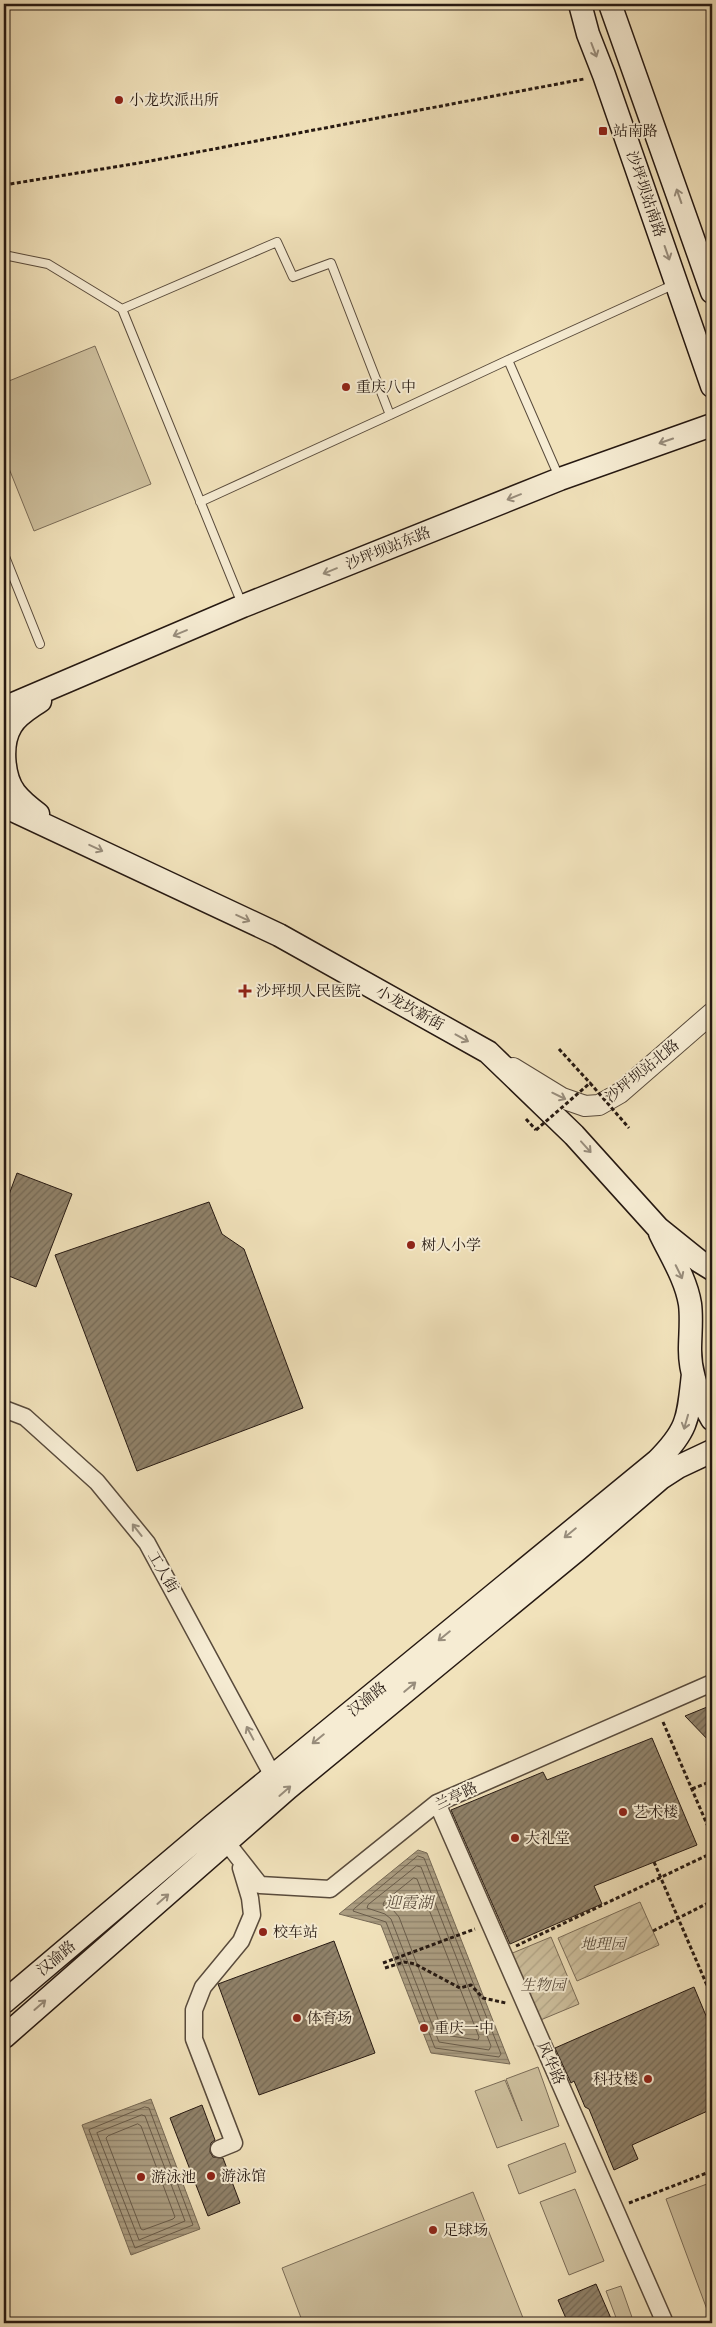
<svg xmlns="http://www.w3.org/2000/svg" width="716" height="2327" font-family="'IM FELL French Canon','Noto Serif SC',serif">
<style>
.garden{fill:url(#garden-furrows);stroke:#7a6c58}
.pitch{fill:#cec09e;stroke:#7a6c58}
.water{fill:url(#water-rules);stroke:#766955}
.lines{fill:none;stroke-linecap:round;stroke-linejoin:round}
.shore{stroke:#695c4a;stroke-width:1}
.building{fill:url(#building-hatch);stroke:#261912}
.service-casing{stroke:#594b3c;stroke-width:10}
.minor-casing{stroke:#594b3c;stroke-width:19}
.tertiary-casing{stroke:#594b3c;stroke-width:22}
.secondary-casing{stroke:#261912;stroke-width:25}
.path{stroke:#261912;stroke-width:3;stroke-dasharray:4 2.5;stroke-linecap:butt}
.service{stroke:#f6ecd3;stroke-width:8}
.minor{stroke:#f6ecd3;stroke-width:16}
.tertiary{stroke:#f6ecd3;stroke-width:20}
.secondary{stroke:#f6ecd3;stroke-width:22}
.path-bridge{stroke:#261912;stroke-width:3;stroke-dasharray:4 2.5;stroke-linecap:butt}
.oneway{stroke:#988d7c}
.poi-dot{fill:#8f2418;stroke:#f6ecd3;stroke-width:2}
.labels{text-anchor:middle;dominant-baseline:central;stroke-width:4;stroke-linejoin:round;paint-order:stroke}
.poi-label{font-size:15px;fill:#261912;stroke:#f6ecd3;text-anchor:start}
.street-label{font-size:15px;fill:#261912;stroke:#f6ecd3}
.park-label{font-size:15px;font-style:italic;fill:#584b3c;stroke:#f6ecd3}
.water-label{font-size:16px;font-style:italic;fill:#5c4e3f;stroke:#f6ecd3}
</style>
<defs>
<pattern id="garden-furrows" width="10" height="10" patternUnits="userSpaceOnUse" patternTransform="scale(1.25)"><rect width="10" height="10" fill="#cec09e"/><path d="M-1 1l2-2M0 10L10 0M9 11l2-2" fill="none" stroke="#b1a487"/></pattern>
<pattern id="water-rules" width="6" height="5" patternUnits="userSpaceOnUse" patternTransform="scale(1.25)"><rect width="6" height="5" fill="#ac9e82"/><path d="M0 2.5h6" fill="none" stroke="#8c8069"/></pattern>
<pattern id="building-hatch" width="6" height="6" patternUnits="userSpaceOnUse" patternTransform="scale(1.25)"><rect width="6" height="6" fill="#90826a"/><path d="M-1 1l2-2M0 6l6-6M5 7l2-2" fill="none" stroke="#756a56"/></pattern>
</defs>
<rect width="100%" height="100%" fill="#f1e2bb"/>
<filter id="stains"><feTurbulence type="fractalNoise" baseFrequency=".004" numOctaves="4"/><feColorMatrix values="0 0 0 0 .2 0 0 0 0 .09 0 0 0 0 .02 0 0 0 .5 -.17"/></filter>
<radialGradient id="worn" r=".72"><stop offset=".6" stop-color="#630" stop-opacity="0"/><stop offset="1" stop-color="#630" stop-opacity=".3"/></radialGradient>
<!-- garden -->
<path class="garden" d="M640 1902 659 1945 577 1981 558 1938Z
M551 1937 579 2004 531 2024 503 1957Z"/>
<!-- pitch -->
<path class="pitch" d="M95 346 151 484 34 531 4 456V383Z
M538 2067 559 2126 497 2148 475 2091 505 2080 522 2121 506 2079Z
M565 2143 576 2172 519 2194 508 2165Z
M707 2184 712 2199V2323L666 2199Z
M575 2189 604 2261 569 2275 540 2202Z
M473 2192 525 2323H303L282 2268Z
M621 2286 634 2323H618L606 2291Z"/>
<!-- water -->
<path class="water" d="M418 1850 427 1853 510 2064 431 2053 381 1925 339 1914Z
M151 2099 200 2229 131 2255 82 2125Z"/>
<g class="lines">
<!-- shore -->
<path class="shore" d="M418 1856 424 1858 501 2054 499 2057 435 2048 386 1922 353 1911 354 1909Z
M417 1866 421 1867 491 2046 489 2050 439 2042 391 1919 385 1914 367 1908 368 1905Z
M414 1878 417 1879 479 2037 478 2040 444 2035 399 1917 393 1910 383 1905 384 1902Z
M145 2107 149 2108 193 2225 135 2248 89 2130Z
M142 2115 145 2116 185 2221 139 2240 97 2133Z
M138 2124 141 2126 175 2217 173 2219 143 2230 141 2229 106 2138 108 2136Z"/>
</g>
<!-- building -->
<path class="building" d="M17 1173 72 1194 36 1287 4 1274V1208Z
M209 1202 222 1234 244 1249 303 1408 137 1471 55 1255Z
M712 1705V1744L685 1716Z
M652 1738 697 1845 594 1886 602 1904 510 1944 451 1810 543 1772 547 1780Z
M334 1941 375 2053 259 2095 218 1984Z
M694 1987 712 2030V2109L632 2145 638 2159 614 2170 589 2109 585 2107 574 2081 571 2083 555 2048Z
M202 2105 215 2140 211 2143 210 2152 213 2157 223 2158 240 2203 208 2216 170 2118Z
M596 2284 613 2323H568L558 2300Z"/>
<g class="lines">
<defs>
<path id="service" d="M4 255 48 264 122 309 242 604
M122 309 277 242 293 277 331 263 390 415 200 502
M508 360 675 284
M390 415 508 360 559 477
M4 554 40 644"/>
<path id="minor" d="M4 1409 25 1417 97 1482 147 1543 273 1776
M437 1803 665 2323
M227 1843 260 1885 330 1889 437 1803 712 1683
M219 2149 234 2143 194 2039V2010L203 1987 241 1941 252 1915 250 1898 241 1868"/>
<path id="tertiary" d="M513 1068 562 1098 585 1106 599 1105 620 1093 712 1013"/>
<path id="secondary" d="M580 4 588 34 604 75 712 386
M610 4 712 292
M4 708 243 606 560 479 712 425
M4 806 279 935 488 1052 574 1135 658 1228 699 1261 712 1269
M38 814C30 808 22 802 15 793 3 777 0 744 11 726 17 715 30 708 40 701
M660 1233C671 1256 686 1279 690 1304 692 1319 690 1335 690 1350 690 1374 700 1399 712 1419
M4 2002 212 1826 657 1461C689 1429 688 1418 693 1374
M4 2037 288 1788 577 1550 661 1478 678 1467 712 1451"/>
</defs>
<!-- service casing -->
<use href="#service" class="service-casing"/>
<!-- minor casing -->
<use href="#minor" class="minor-casing"/>
<!-- tertiary casing -->
<use href="#tertiary" class="tertiary-casing"/>
<!-- secondary casing -->
<use href="#secondary" class="secondary-casing"/>
<!-- path -->
<path class="path" d="M4 185 145 162 584 79
M559 1049 590 1083
M526 1119 536 1130
M663 1722 712 1836
M692 1789 712 1781
M654 1862 712 1997
M653 1931 712 1901
M516 1946 712 1853
M383 1963 475 1929
M385 1968 404 1962 415 1964 460 1988 471 1985 483 1998 506 2003
M629 2203 712 2171"/>
<!-- service -->
<use href="#service" class="service"/>
<!-- minor -->
<use href="#minor" class="minor"/>
<!-- tertiary -->
<use href="#tertiary" class="tertiary"/>
<!-- secondary -->
<use href="#secondary" class="secondary"/>
<!-- path-bridge -->
<path class="path-bridge" d="M536 1130 590 1083 629 1128"/>
</g>
<!-- one-way arrows -->
<defs><path id="oneway-shaft" d="M-6 0H5M1.5-3L5.5 0L1.5 3" fill="none" stroke-width="1.6" stroke-linecap="round" stroke-linejoin="round" transform="scale(1.25)"/></defs>
<g class="oneway">
<use href="#oneway-shaft" transform="translate(594 50) rotate(69)"/>
<use href="#oneway-shaft" transform="translate(679 196) rotate(-109)"/>
<use href="#oneway-shaft" transform="translate(667 253) rotate(71)"/>
<use href="#oneway-shaft" transform="translate(666 441) rotate(161)"/>
<use href="#oneway-shaft" transform="translate(514 497) rotate(158)"/>
<use href="#oneway-shaft" transform="translate(330 571) rotate(158)"/>
<use href="#oneway-shaft" transform="translate(180 633) rotate(157)"/>
<use href="#oneway-shaft" transform="translate(96 848) rotate(25)"/>
<use href="#oneway-shaft" transform="translate(243 918) rotate(25)"/>
<use href="#oneway-shaft" transform="translate(462 1038) rotate(29)"/>
<use href="#oneway-shaft" transform="translate(559 1096) rotate(26)"/>
<use href="#oneway-shaft" transform="translate(586 1147) rotate(48)"/>
<use href="#oneway-shaft" transform="translate(679 1272) rotate(64)"/>
<use href="#oneway-shaft" transform="translate(686 1422) rotate(106)"/>
<use href="#oneway-shaft" transform="translate(137 1530) rotate(-128)"/>
<use href="#oneway-shaft" transform="translate(570 1533) rotate(141)"/>
<use href="#oneway-shaft" transform="translate(444 1636) rotate(141)"/>
<use href="#oneway-shaft" transform="translate(410 1687) rotate(-40)"/>
<use href="#oneway-shaft" transform="translate(250 1733) rotate(-118)"/>
<use href="#oneway-shaft" transform="translate(318 1739) rotate(141)"/>
<use href="#oneway-shaft" transform="translate(285 1791) rotate(-41)"/>
<use href="#oneway-shaft" transform="translate(163 1899) rotate(-41)"/>
<use href="#oneway-shaft" transform="translate(40 2005) rotate(-41)"/>
</g>
<!-- markers -->
<g class="poi-dot">
<circle cx="119" cy="100" r="5"/>
<rect x="598" y="126" width="10" height="10" rx="2.5"/>
<circle cx="346" cy="387" r="5"/>
<path d="M242.5 983.5h5v5h5v5h-5v5h-5v-5h-5v-5h5z"/>
<circle cx="411" cy="1245" r="5"/>
<circle cx="623" cy="1812" r="5"/>
<circle cx="515" cy="1838" r="5"/>
<circle cx="263" cy="1932" r="5"/>
<circle cx="297" cy="2018" r="5"/>
<circle cx="424" cy="2028" r="5"/>
<circle cx="648" cy="2079" r="5"/>
<circle cx="211" cy="2176" r="5"/>
<circle cx="141" cy="2177" r="5"/>
<circle cx="433" cy="2230" r="5"/>
</g>
<g class="labels">
<!-- poi labels -->
<g class="poi-label">
<text x="129" y="100">小龙坎派出所</text>
<text x="613" y="131">站南路</text>
<text x="356" y="387">重庆八中</text>
<text x="256" y="991">沙坪坝人民医院</text>
<text x="421" y="1245">树人小学</text>
<text x="633" y="1812">艺术楼</text>
<text x="525" y="1838">大礼堂</text>
<text x="273" y="1932">校车站</text>
<text x="307" y="2018">体育场</text>
<text x="434" y="2028">重庆一中</text>
<text x="638" y="2079" text-anchor="end">科技楼</text>
<text x="221" y="2176">游泳馆</text>
<text x="151" y="2177">游泳池</text>
<text x="443" y="2230">足球场</text>
</g>
<!-- street labels -->
<g class="street-label">
<text transform="translate(646 194) rotate(71)">沙坪坝站南路</text>
<text transform="translate(388 548) rotate(-22)">沙坪坝站东路</text>
<text transform="translate(410 1008) rotate(29)">小龙坎新街</text>
<text transform="translate(642 1071) rotate(-39)">沙坪坝站北路</text>
<text transform="translate(163 1572) rotate(60)">工人街</text>
<text transform="translate(367 1699) rotate(-39)">汉渝路</text>
<text transform="translate(456 1796) rotate(-26)">兰亭路</text>
<text transform="translate(56 1958) rotate(-40)">汉渝路</text>
<text transform="translate(551 2063) rotate(66)">风华路</text>
</g>
<!-- park labels -->
<g class="park-label">
<text x="603" y="1944">地理园</text>
<text x="543" y="1985">生物园</text>
</g>
<!-- water labels -->
<g class="water-label">
<text x="409" y="1902">迎霞湖</text>
</g>
</g>
<!-- margin -->
<rect width="716" height="2327" fill="none" stroke="#f1e2bb" stroke-width="20"/>
<rect x="5" y="5" width="706" height="2317" fill="none" stroke="#261912" stroke-width="2.5"/>
<rect x="10" y="10" width="696" height="2307" fill="none" stroke="#261912"/>
<rect width="100%" height="100%" filter="url(#stains)"/>
<rect width="100%" height="100%" fill="url(#worn)"/>
</svg>
